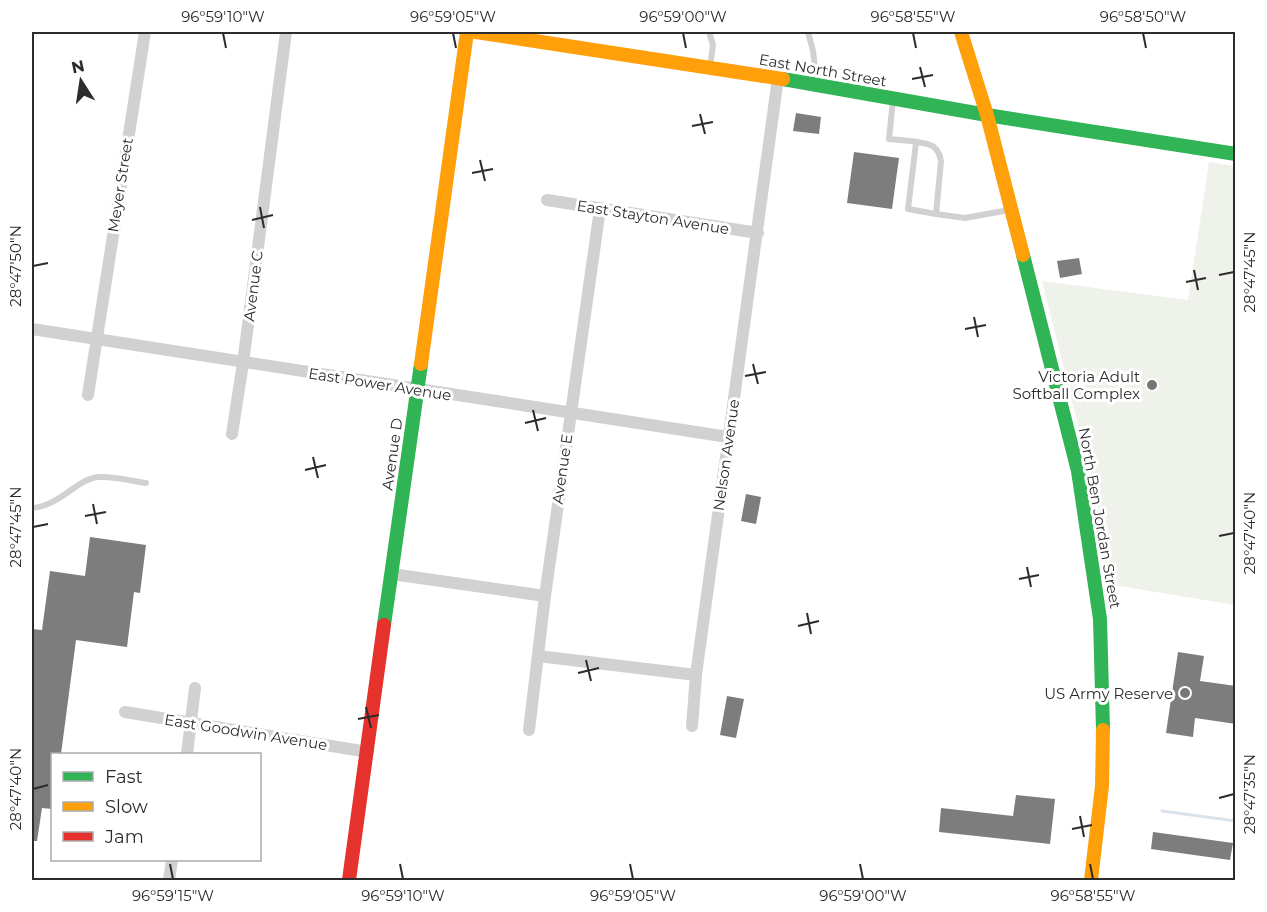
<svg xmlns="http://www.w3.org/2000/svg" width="1267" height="912" font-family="Montserrat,sans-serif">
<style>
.green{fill:#eef2eb}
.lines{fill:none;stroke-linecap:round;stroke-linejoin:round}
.stream{stroke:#d9e3ee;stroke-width:3}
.building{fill:#7d7d7d}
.lane{stroke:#d1d1d1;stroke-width:6}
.street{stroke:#d1d1d1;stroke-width:12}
.fast{stroke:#30b455;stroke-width:14}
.slow{stroke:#ff9f0a;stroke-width:14}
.jam{stroke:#e5322d;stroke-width:14}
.ticks{fill:none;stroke:#2c2c2c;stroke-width:2}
.poi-dot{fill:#767676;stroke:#fff;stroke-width:2}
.labels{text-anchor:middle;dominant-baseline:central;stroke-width:6;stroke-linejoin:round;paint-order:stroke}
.street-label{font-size:15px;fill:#2c2c2c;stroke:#fff}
.poi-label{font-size:15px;fill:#2c2c2c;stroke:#fff;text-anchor:end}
.neatline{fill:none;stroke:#2c2c2c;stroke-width:2}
.ticks-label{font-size:15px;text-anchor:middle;fill:#2c2c2c}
</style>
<rect width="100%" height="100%" fill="#fff"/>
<!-- green -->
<path class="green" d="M1209 162 1235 166V605L1107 584 1089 469 1042 281 1188 300Z"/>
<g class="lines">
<!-- stream -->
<path class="stream" d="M1162 811 1236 821"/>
</g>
<!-- building -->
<path class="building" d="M796 113 821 117 819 134 793 131Z
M854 152 899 158 892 209 847 203Z
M1079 258 1082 274 1060 278 1057 261Z
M746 494 761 497 756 524 741 521Z
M90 537 146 545 140 593 134 592 127 647 76 640 61 754H52V809L42 808 37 841H32V629L42 630 50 571 85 576Z
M1178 652 1204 656 1200 681 1236 686V724L1195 718 1193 737 1166 733Z
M727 696 744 699 736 738 720 735Z
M1016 795 1055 799 1050 844 939 832 941 808 1013 816Z
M1153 832 1233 843 1230 860 1151 849Z"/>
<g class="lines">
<!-- lane -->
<path class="lane" d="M709 32 713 45 710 67
M808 32 813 51 817 82
M893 100 889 139C900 140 926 141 934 147 939 151 940 156 941 161L936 214 965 218 1009 210
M916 143 908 209 936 214
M32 508C60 506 78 478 99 477 114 476 132 481 146 483"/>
<!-- street -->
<path class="street" d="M547 200 758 233
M32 329 728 437
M88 395 145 32
M232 434 243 363 286 32
M392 574 545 596
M538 656 696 675
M125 712 368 752
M692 726 696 675 778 78
M529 730 545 596 600 209
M187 754 195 688
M169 880 172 860"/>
<!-- fast -->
<path class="fast" d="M783 79 987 115 1236 154
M1023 255 1078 471 1100 619 1103 730
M384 625 421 364"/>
<!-- slow -->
<path class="slow" d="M476 32 783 79
M961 32 987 115 1023 255
M421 364 467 32
M1091 880 1102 786 1103 730"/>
<!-- jam -->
<path class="jam" d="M349 880 384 625"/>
</g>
<!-- ticks -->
<path class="ticks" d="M223 33 226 48M453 33 456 48M683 33 686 48M913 33 916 48M1143 33 1146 48M920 67 925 87M912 79 933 75M700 114 705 134M692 126 713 122M480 160 485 181M472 173 493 169M260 207 264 228M252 220 273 215M33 266 48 263M1194 270 1198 290M1219 275 1234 272M1186 282 1206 278M974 317 978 337M965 329 986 325M753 364 758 384M745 376 766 372M533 410 538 431M525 423 546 418M313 457 318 478M305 470 326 465M93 504 97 524M85 516 106 512M33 527 48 524M1219 536 1234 533M1027 567 1031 587M1019 579 1039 575M807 613 811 634M798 626 819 621M586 660 591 681M578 673 599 668M366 707 371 728M358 719 379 715M33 789 48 785M1219 798 1234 794M1080 816 1084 837M1072 829 1092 825M170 864 173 879M400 864 403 879M630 864 633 879M860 864 863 879M1090 864 1093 879"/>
<!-- markers -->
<g class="poi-dot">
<circle cx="1152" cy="385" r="6"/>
<circle cx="1185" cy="693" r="6"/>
</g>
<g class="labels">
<!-- street labels -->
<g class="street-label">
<text transform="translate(823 70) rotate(10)">East North Street</text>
<text transform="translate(120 185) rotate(-81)">Meyer Street</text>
<text transform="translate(653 217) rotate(9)">East Stayton Avenue</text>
<text transform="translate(253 286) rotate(-83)">Avenue C</text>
<text transform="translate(380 384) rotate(9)">East Power Avenue</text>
<text transform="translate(392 454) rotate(-82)">Avenue D</text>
<text transform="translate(726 455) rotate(-82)">Nelson Avenue</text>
<text transform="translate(562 469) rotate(-82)">Avenue E</text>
<text transform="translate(1100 518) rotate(80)">North Ben Jordan Street</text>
<text transform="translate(246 732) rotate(9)">East Goodwin Avenue</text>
</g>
<!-- poi labels -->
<g class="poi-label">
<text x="1140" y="376">Victoria Adult<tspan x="1140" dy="17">Softball Complex</tspan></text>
<text x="1173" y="693">US Army Reserve</text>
</g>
</g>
<!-- border -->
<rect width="1267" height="912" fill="none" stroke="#ffffff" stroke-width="66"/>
<!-- legend -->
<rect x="51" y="753" width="210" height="108" fill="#ffffff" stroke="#ababab" stroke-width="1.5"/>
<rect x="63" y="772" width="30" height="9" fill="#30b455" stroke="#ababab" stroke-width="1.5"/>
<text x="105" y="783" font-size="18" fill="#2c2c2c">Fast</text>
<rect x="63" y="802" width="30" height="9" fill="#ff9f0a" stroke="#ababab" stroke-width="1.5"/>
<text x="105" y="813" font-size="18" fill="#2c2c2c">Slow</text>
<rect x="63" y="832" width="30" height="9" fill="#e5322d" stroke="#ababab" stroke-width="1.5"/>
<text x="105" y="843" font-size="18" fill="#2c2c2c">Jam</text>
<!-- north arrow -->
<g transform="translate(81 81) rotate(348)" stroke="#ffffff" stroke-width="4.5" paint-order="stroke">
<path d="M0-4.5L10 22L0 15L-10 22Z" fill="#2c2c2c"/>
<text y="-9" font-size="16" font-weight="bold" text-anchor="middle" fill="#2c2c2c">N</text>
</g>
<rect x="33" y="33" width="1201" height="846" class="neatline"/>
<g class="ticks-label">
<text x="223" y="22">96°59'10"W</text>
<text x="453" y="22">96°59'05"W</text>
<text x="683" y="22">96°59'00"W</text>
<text x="913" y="22">96°58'55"W</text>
<text x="1143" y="22">96°58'50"W</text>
<text transform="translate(16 266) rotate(-90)" y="5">28°47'50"N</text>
<text transform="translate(1250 272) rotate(-90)" y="5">28°47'45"N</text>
<text transform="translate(16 527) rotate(-90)" y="5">28°47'45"N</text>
<text transform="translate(1250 533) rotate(-90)" y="5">28°47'40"N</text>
<text transform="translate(16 789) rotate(-90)" y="5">28°47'40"N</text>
<text transform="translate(1250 794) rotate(-90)" y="5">28°47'35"N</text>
<text x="173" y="901">96°59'15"W</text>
<text x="403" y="901">96°59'10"W</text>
<text x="633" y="901">96°59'05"W</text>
<text x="863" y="901">96°59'00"W</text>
<text x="1093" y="901">96°58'55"W</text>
</g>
</svg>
